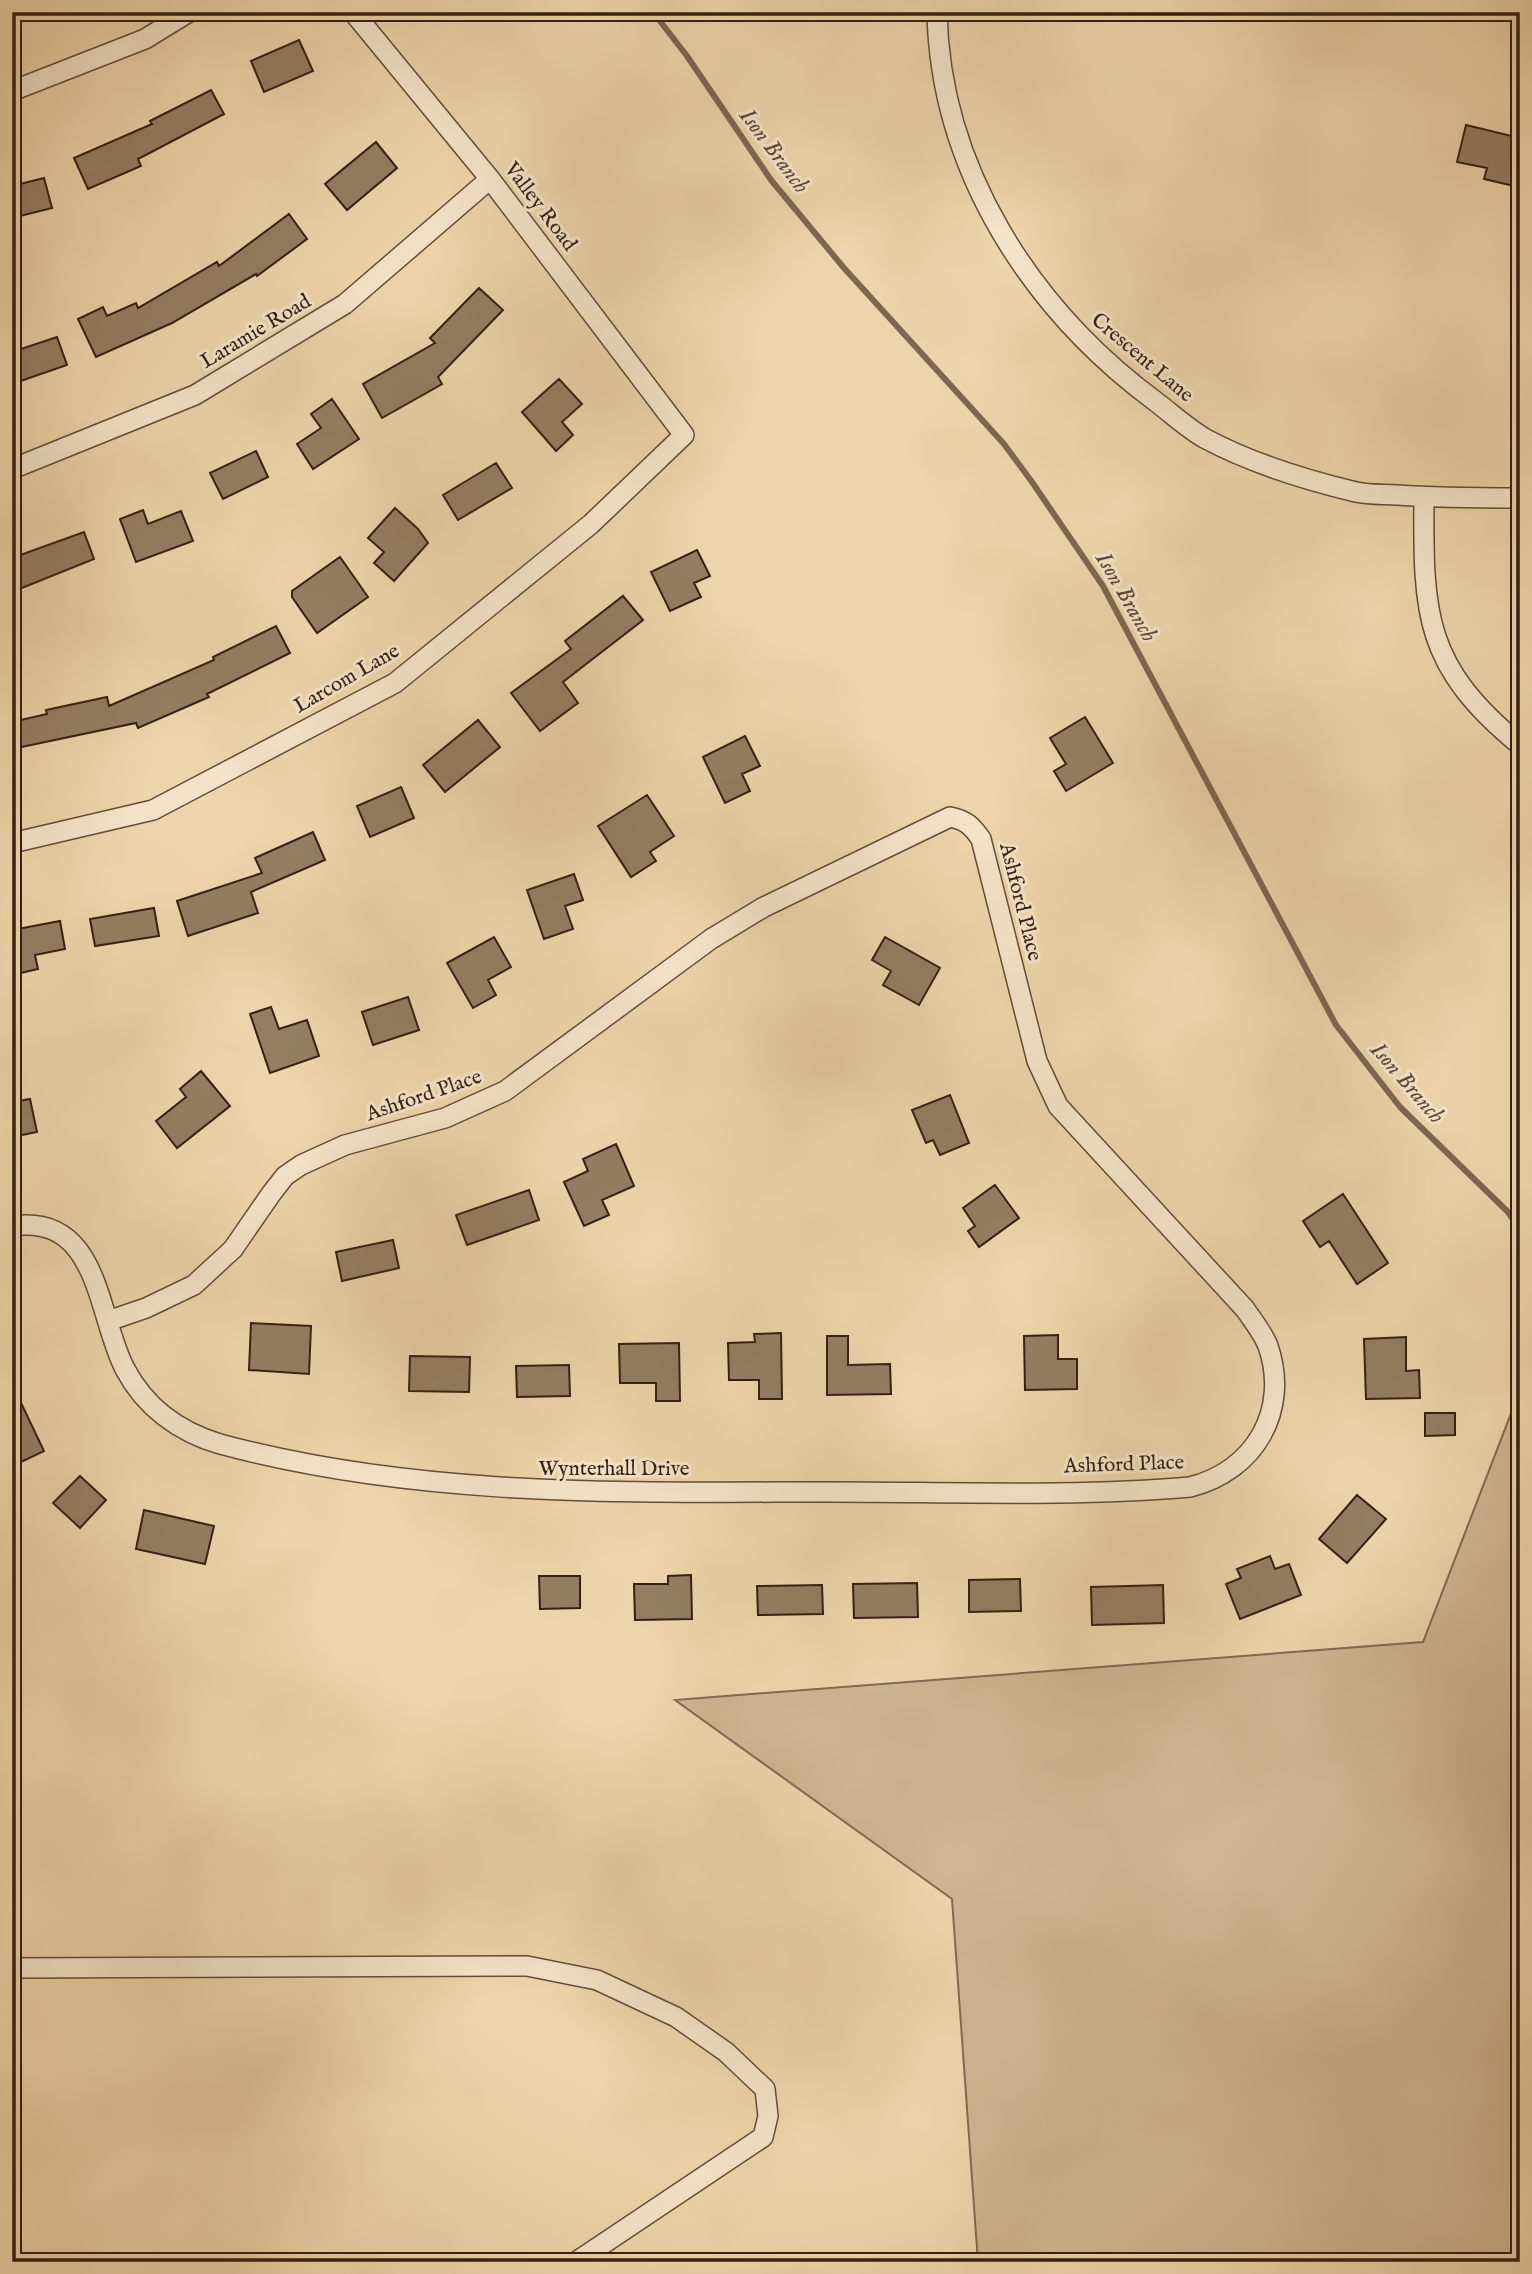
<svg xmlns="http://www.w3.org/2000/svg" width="1532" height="2274" font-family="'IM FELL English',serif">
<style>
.green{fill:#cfb590;stroke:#826a52;stroke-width:2}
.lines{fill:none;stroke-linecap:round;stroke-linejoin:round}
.stream{stroke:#7e664f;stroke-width:6}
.building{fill:#957d62;stroke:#351f13;stroke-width:2}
.street-casing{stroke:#634c39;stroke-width:22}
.street{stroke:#f4e3c8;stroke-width:19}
.labels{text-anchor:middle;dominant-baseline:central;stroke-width:6;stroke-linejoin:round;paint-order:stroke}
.street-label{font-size:21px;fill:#351f13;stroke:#f4e3c8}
.water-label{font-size:23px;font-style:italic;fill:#604936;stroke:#f4e3c8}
</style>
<rect width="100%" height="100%" fill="#eed4aa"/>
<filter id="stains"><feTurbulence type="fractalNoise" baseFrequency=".00286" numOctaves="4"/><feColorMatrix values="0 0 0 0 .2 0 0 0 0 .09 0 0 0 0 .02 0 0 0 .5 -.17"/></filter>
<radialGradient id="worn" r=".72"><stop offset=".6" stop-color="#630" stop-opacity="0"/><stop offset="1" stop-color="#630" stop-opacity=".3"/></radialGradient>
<!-- green -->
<path class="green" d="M1520 1390V2262H978L952 1899 675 1700 1423 1642Z"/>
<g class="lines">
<!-- stream -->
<path class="stream" d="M653 12 687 56 771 180 844 268 1004 444 1032 482 1103 586 1336 1025 1400 1107 1507 1211 1520 1229"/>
</g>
<!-- building -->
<path class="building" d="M299 40 313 71 264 92 251 61Z
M211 90 224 114 138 159 141 166 88 189 74 158 152 124 150 121Z
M1466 125 1520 138V176L1516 175 1514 186 1484 179 1487 168 1457 162Z
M376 142 397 168 347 210 325 184Z
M44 178 52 208 12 218V186Z
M289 214 307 239 257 276 256 274 172 323 96 357 78 319 103 307 107 316 136 303 138 308 217 262 219 266Z
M479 288 503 310 438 377 442 384 382 418 363 384 435 343 430 338Z
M57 337 67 365 12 384V352Z
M559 379 582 404 562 422 573 435 556 451 522 412Z
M332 399 359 439 313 469 297 444 321 428 311 414Z
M256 451 268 477 223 499 210 473Z
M496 463 512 488 458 520 443 495Z
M395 508 418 529 428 543 394 581 374 563 384 552 368 538Z
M143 510 148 524 181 511 193 541 136 562 120 519Z
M84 532 94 559 12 592V558Z
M697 550 710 576 694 583 701 597 670 611 651 572Z
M340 557 368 597 317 633 292 597V591Z
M623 596 643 620 563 682 578 703 540 731 511 693 571 649 565 641Z
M276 626 290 653 207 694 209 697 138 728 136 723 12 749V722L47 714 46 710 107 697 109 706 214 660 213 657Z
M1085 717 1113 763 1066 791 1054 771 1066 764 1050 738Z
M478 720 500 747 445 792 423 765Z
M745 736 760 766 742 774 750 791 725 803 703 757Z
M401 787 414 818 370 837 357 806Z
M647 795 674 836 650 852 656 861 631 877 598 826Z
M313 832 325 860 251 892 258 913 188 936 177 901 262 873 255 858Z
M574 874 583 900 565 906 573 929 544 939 527 890Z
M154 908 159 936 95 946 90 919Z
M60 921 65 949 35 955 38 969 12 975V930Z
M494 937 511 967 488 980 496 995 473 1008 447 963Z
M885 937 940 968 919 1005 883 985 891 971 872 960Z
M408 997 419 1030 373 1045 362 1012Z
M271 1007 279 1029 307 1020 319 1056 270 1073 250 1014Z
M201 1071 230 1106 177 1148 156 1121 186 1097 180 1089Z
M950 1095 969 1143 940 1155 933 1140 926 1143 912 1110Z
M30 1099 37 1132 12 1137V1102Z
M616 1144 634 1186 602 1200 609 1215 584 1226 564 1182 588 1171 583 1159Z
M995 1185 1019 1218 979 1247 968 1231 975 1226 963 1208Z
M529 1190 539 1220 467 1245 456 1215Z
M1343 1194 1388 1263 1357 1284 1329 1241 1320 1247 1303 1221Z
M393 1240 399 1268 342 1281 336 1252Z
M251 1323 311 1326 309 1374 249 1370Z
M781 1333 782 1399H759V1380H729L728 1343 755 1342 754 1334Z
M1058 1335V1359H1077V1389L1025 1390 1024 1336Z
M827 1336H848V1365L890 1364 891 1394 827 1395Z
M1406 1337V1371L1419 1370 1420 1398 1366 1399 1364 1339Z
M679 1343 680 1401H656V1383H620L619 1344Z
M410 1356 470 1357 469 1392 409 1391Z
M569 1365 570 1396 517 1397 516 1366Z
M12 1384 44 1451 17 1464 12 1454Z
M1425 1413H1455V1435L1425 1436Z
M80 1476 106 1500 80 1528 53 1503Z
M1357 1495 1386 1519 1347 1563 1319 1539Z
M144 1510 214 1526 205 1564 136 1549Z
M1270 1556 1275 1569 1289 1564 1301 1595 1240 1619 1226 1584 1241 1578 1237 1569Z
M691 1575 692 1619 635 1620 634 1584H668V1576Z
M539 1576H580V1608L540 1609Z
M1020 1579 1021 1611 969 1612V1580Z
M917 1583 918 1617 854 1618 853 1584Z
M822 1585 823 1614 758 1615 757 1586Z
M1163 1585 1164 1623 1092 1625 1091 1587Z"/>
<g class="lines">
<defs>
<path id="street" d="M937 12C940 169 1031 309 1155 401 1171 413 1188 429 1206 439 1251 463 1306 480 1356 492 1369 495 1384 494 1398 495 1438 498 1479 498 1520 498
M12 91 145 39 189 12
M12 469 195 395 345 304 490 179
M1424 497C1423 615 1424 666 1520 745
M12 843 153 810 395 683 591 524 684 435 490 179 353 12
M12 1226C100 1213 97 1316 125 1369 145 1407 179 1432 220 1444 420 1498 626 1492 830 1492 948 1492 1074 1497 1190 1487 1255 1471 1290 1410 1268 1346 1263 1333 1253 1321 1245 1309L1058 1106 1037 1061 981 839C972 826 966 820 950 817L764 907 711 939 505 1091 445 1118 345 1145 301 1165 285 1176 271 1194 233 1249 194 1285 146 1308 108 1321
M12 1968 527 1966 597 1980 676 2017 726 2052 765 2089 768 2116 763 2137 576 2262"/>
</defs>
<!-- street casing -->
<use href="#street" class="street-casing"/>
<!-- street -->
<use href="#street" class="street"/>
</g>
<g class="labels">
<!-- street labels -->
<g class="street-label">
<text transform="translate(540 207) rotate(53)">Valley Road</text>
<text transform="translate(256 332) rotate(-31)">Laramie Road</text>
<text transform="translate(1142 358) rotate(40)">Crescent Lane</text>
<text transform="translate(347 679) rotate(-30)">Larcom Lane</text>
<text transform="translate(1020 902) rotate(76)">Ashford Place</text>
<text transform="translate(424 1096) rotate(-19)">Ashford Place</text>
<text transform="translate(1124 1465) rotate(-2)">Ashford Place</text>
<text x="614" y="1469">Wynterhall Drive</text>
</g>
<!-- water labels -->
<g class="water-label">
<text transform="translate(774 151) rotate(53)">Ison Branch</text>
<text transform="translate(1126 597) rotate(60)">Ison Branch</text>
<text transform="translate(1407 1083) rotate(49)">Ison Branch</text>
</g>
</g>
<!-- margin -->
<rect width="1532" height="2274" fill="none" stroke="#eed4aa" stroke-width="42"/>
<rect x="14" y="14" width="1504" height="2246" fill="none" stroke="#351f13" stroke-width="3.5"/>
<rect x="21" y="21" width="1490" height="2232" fill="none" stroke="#351f13" stroke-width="2"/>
<rect width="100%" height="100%" filter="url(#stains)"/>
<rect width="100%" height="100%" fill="url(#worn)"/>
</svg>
